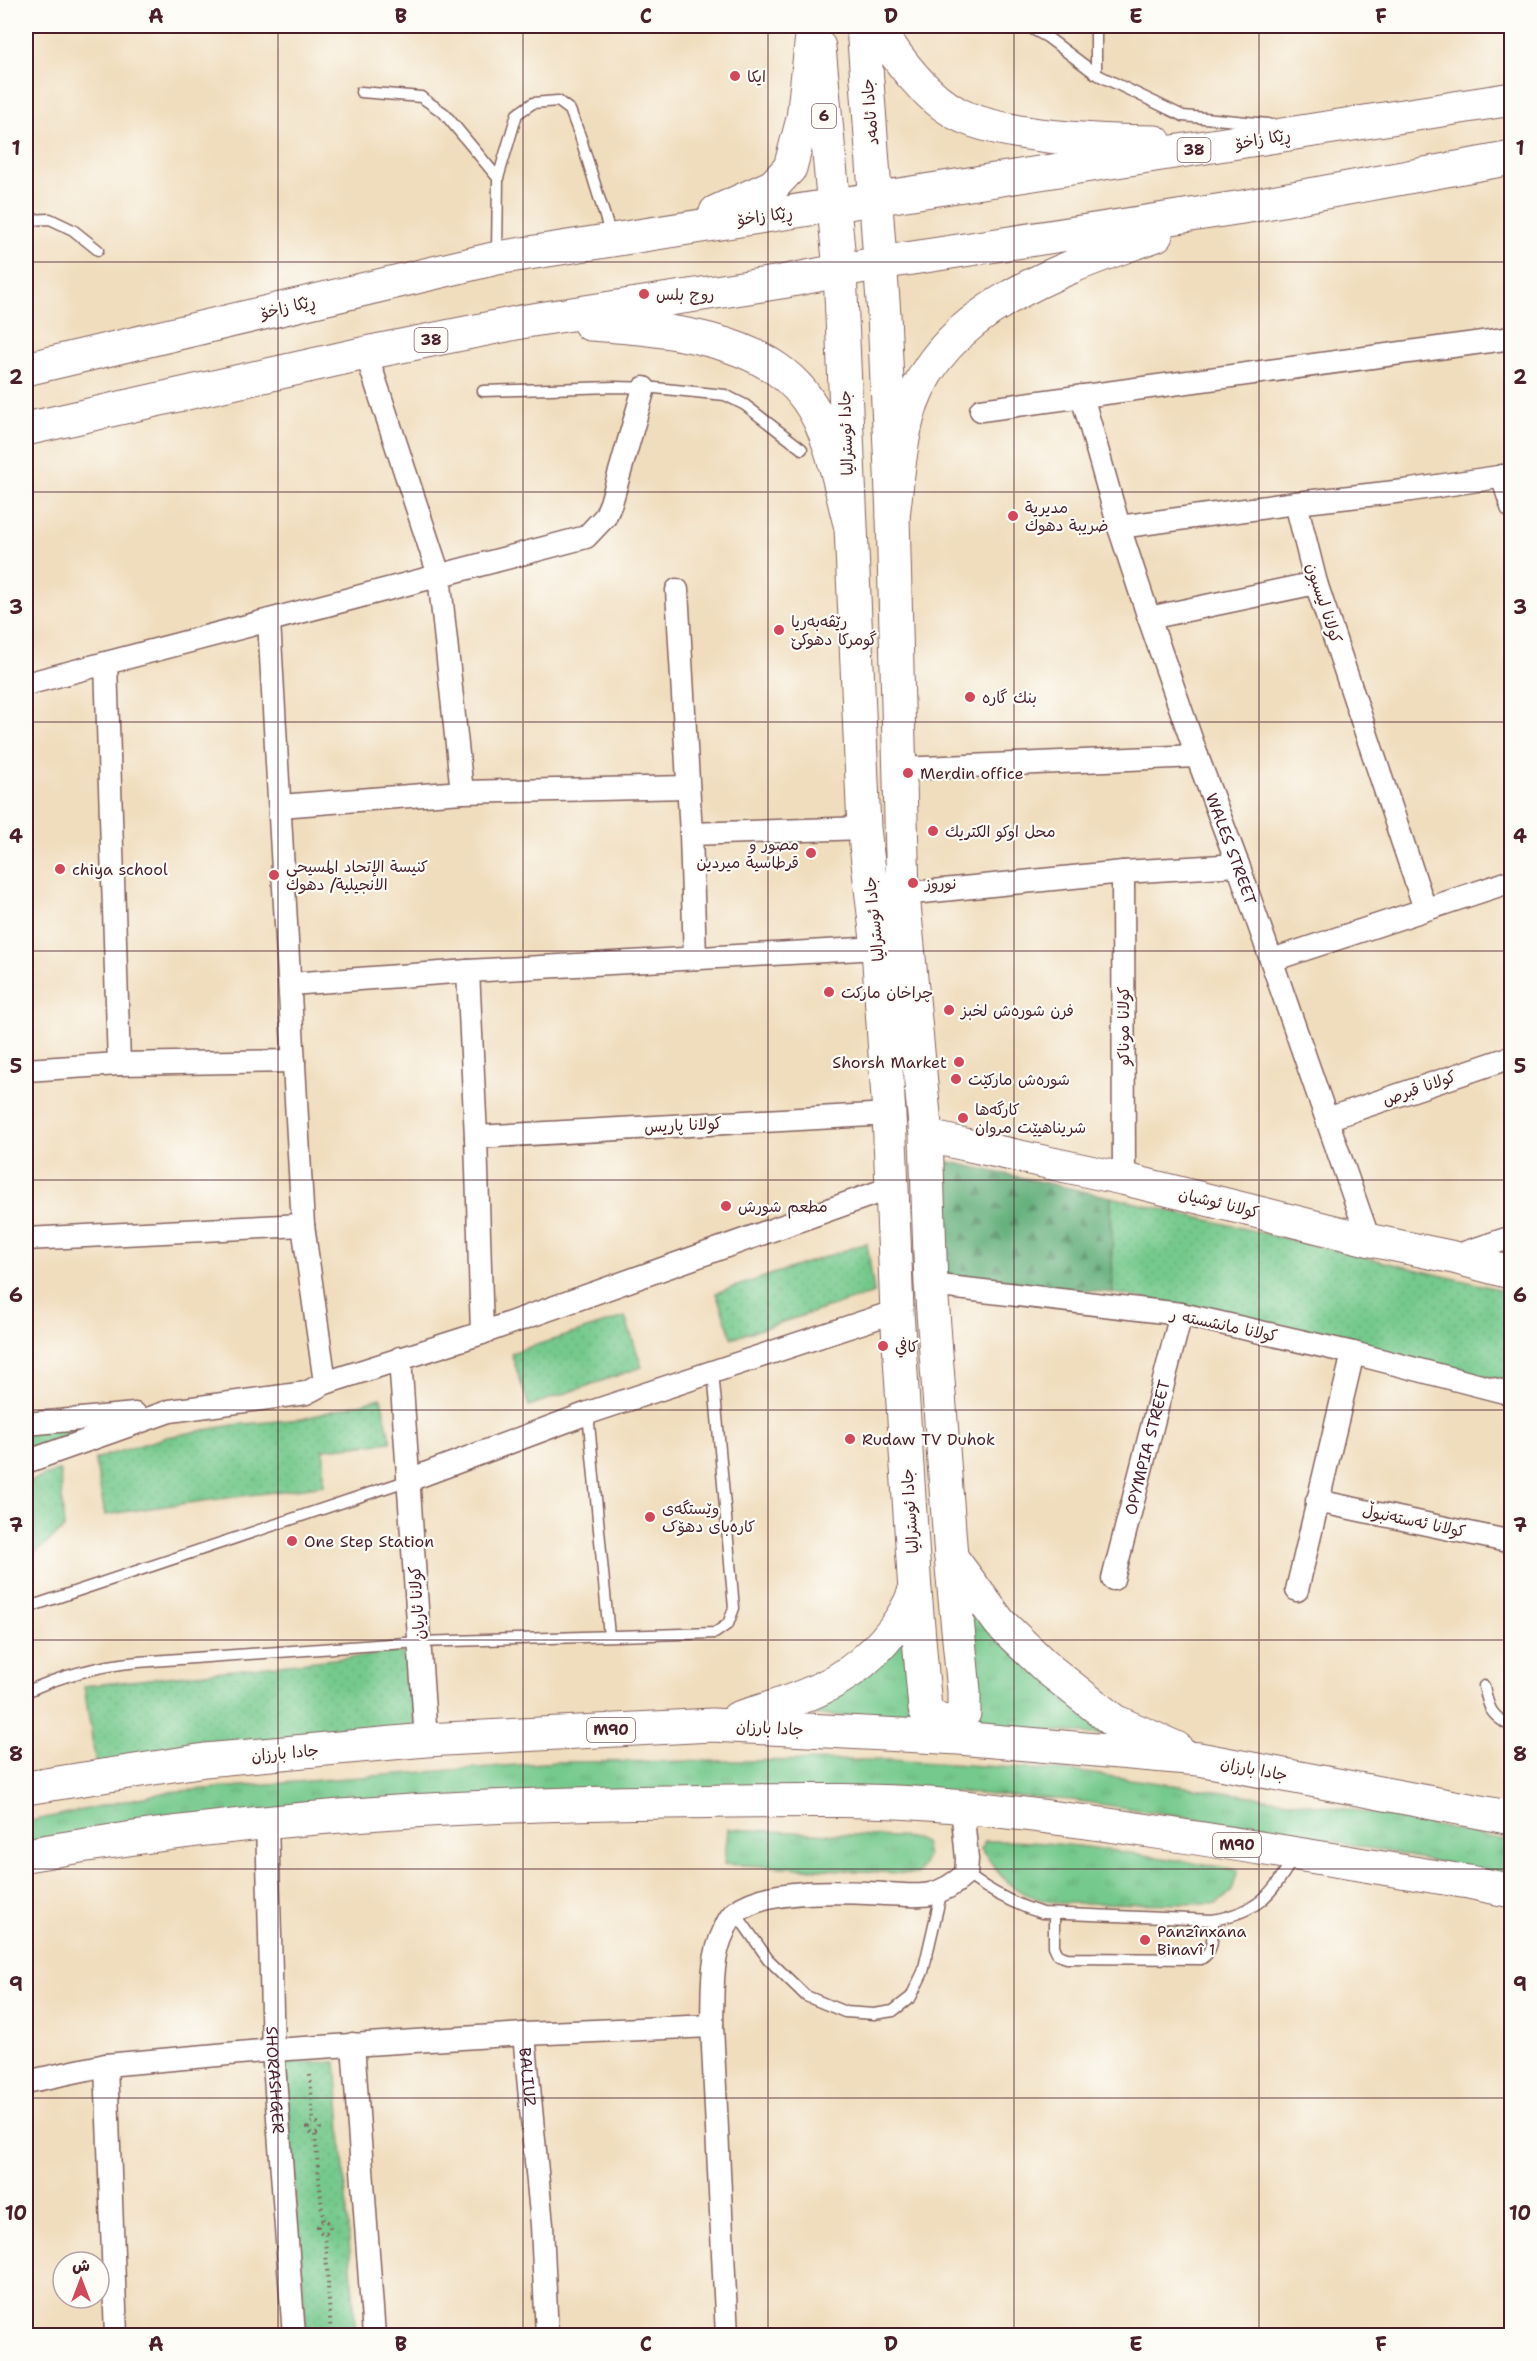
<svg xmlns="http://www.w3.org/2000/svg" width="1537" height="2361" font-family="'Shantell Sans','Playpen Sans Arabic',sans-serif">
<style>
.forest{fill:url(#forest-firs);stroke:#556652;stroke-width:1.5}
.park{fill:url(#park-tufts);stroke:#60745c;stroke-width:1.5}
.garden{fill:url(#garden-dots);stroke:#60745c;stroke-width:1.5}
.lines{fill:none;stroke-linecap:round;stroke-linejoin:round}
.lane-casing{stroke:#84625e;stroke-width:13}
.street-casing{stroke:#84625e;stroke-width:25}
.secondary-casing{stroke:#84625e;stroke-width:34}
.primary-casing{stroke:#84625e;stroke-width:35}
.highway-casing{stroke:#84625e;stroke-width:35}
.path{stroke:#84625e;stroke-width:4;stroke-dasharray:1.5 4.5;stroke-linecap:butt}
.lane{stroke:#fff;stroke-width:10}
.street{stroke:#fff;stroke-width:22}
.secondary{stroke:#fff;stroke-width:32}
.primary{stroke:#fff;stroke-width:33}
.highway{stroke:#fff;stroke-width:33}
.grid{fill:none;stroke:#4a1f2b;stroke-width:1.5;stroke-opacity:0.55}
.poi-dot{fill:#d1495b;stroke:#fdfcf7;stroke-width:2}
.labels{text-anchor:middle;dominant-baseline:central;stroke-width:4.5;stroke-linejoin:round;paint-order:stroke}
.shield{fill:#fdfcf7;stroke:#806168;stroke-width:1.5}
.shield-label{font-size:15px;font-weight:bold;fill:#4a1f2b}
.poi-label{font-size:16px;fill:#4a1f2b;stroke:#fdfcf7;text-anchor:start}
.street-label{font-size:16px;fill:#4a1f2b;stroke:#fdfcf7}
.neatline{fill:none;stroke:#4a1f2b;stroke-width:2}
.grid-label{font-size:20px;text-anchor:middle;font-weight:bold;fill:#4a1f2b}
</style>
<defs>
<pattern id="forest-firs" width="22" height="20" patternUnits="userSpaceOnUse" patternTransform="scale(1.5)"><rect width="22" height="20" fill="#60ad78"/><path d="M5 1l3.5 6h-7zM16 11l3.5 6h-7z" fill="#518c63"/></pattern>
<pattern id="park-tufts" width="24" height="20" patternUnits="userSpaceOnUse" patternTransform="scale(1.5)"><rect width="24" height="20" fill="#75c98c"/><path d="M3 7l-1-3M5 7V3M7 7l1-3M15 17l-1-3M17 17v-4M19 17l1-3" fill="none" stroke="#67ac79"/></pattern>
<pattern id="garden-dots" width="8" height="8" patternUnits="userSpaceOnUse" patternTransform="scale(1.5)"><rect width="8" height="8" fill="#75c98c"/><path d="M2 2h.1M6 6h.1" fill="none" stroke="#67ac79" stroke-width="1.8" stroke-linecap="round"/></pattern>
</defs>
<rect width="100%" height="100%" fill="#fdfcf7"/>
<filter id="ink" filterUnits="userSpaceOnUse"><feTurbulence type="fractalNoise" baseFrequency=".0167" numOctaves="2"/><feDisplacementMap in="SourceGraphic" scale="12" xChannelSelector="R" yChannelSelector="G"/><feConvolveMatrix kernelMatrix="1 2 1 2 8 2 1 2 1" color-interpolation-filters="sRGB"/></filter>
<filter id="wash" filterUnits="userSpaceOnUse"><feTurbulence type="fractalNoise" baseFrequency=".008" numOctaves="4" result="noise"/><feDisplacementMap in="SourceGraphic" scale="24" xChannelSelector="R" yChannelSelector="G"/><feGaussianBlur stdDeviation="1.35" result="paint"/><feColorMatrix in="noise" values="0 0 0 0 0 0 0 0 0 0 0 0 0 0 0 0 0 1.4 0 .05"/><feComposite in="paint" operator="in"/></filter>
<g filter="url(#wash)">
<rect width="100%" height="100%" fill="#f0ddbd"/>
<!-- forest -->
<path class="forest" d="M941 1160 1111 1197 1113 1293 946 1277Z"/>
<!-- park -->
<path class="park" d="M964 1586 1139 1737 977 1726Z
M907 1620 911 1719 776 1713Z
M888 1760 1079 1772 1366 1812 1511 1841 1512 1877 1289 1832 1072 1800 903 1789 26 1846V1822L167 1792 557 1762Z
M728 1829 915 1838 924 1842 927 1857 918 1874 724 1864Z
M984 1841C1070 1840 1153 1857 1238 1870L1232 1891 1217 1904 1056 1903C1015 1895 1004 1883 981 1849Z"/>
<!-- garden -->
<path class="garden" d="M1111 1197 1511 1292V1383L1203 1310 1113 1293Z
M867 1243 874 1293 732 1338 716 1293Z
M625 1317 642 1367 529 1406 511 1353Z
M381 1398 391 1442 324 1449V1485C251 1496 178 1503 105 1515L95 1459 167 1437 233 1425 302 1419Z
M170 1411 26 1462V1424Z
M60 1470 64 1529 26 1560V1483Z
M400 1652C414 1660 414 1715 416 1731L96 1765 84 1686Z
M336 2062 356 2335H307L284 2063Z"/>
</g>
<g filter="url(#ink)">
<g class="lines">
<defs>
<path id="lane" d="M1027 26 1047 37 1096 74 1183 116 1268 124
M1096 26V74
M361 92 421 97 444 113 498 178
M26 220 50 219 73 230 98 250
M497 254 498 178 517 114 533 103 558 101 570 110 580 136 611 236
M483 391 614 387 655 388 725 395 745 405 802 449
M588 1413 609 1636
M26 1608 409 1480
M1484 1686C1489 1709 1490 1715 1512 1727
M26 1692C62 1675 97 1666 138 1662L419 1642 715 1633 728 1624 734 1608 713 1371
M966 1874C988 1890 1015 1905 1042 1913L1213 1920C1259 1911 1269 1897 1293 1859
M735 1912 768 1959 806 1996 845 2012 874 2014 893 2011 911 1997 923 1972 942 1890
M1054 1915V1946L1058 1955 1067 1958 1201 1959C1215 1951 1212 1934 1213 1920"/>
<g id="street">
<path d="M366 353 439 575 462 792"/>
<path id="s1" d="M1082 396 1119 527 1149 618 1197 756 1238 865 1369 1240"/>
<path d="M981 410 1512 338"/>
<path d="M1502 476 1512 507"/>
<path d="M1119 527 1296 503"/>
<path d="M677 590 691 834"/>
<path d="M1149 618 1316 583"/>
<path d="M269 621 303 1225 325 1383"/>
<path d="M106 663 119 1064"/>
<path d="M26 684 586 537 605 517 611 503 644 388"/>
<path d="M900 769 1197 756"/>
<path d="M280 806 462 792 688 787"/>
<path d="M1123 872 1124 1179"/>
<path d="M903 894 1123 872 1238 865"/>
<path d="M1425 909 1316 583 1296 503 1404 491 1512 475"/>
<path d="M695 958 691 834 864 828"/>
<path d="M1272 960 1512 881"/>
<path d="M468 971 476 1137 482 1333"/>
<path d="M290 984 468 971 878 948"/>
<path d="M26 1070 119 1064 294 1061"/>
<path d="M1327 1119 1512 1057"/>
<path d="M476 1137 889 1114"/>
<path d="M26 1239 303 1225"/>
<path d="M1452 1257 1512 1237"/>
<path d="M931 1285 1181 1314 1353 1353 1512 1394"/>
<path d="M400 1358 426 1740"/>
<path d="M26 1424 135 1414"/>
<path d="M26 1462 170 1411 306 1393 325 1383 482 1333 893 1187"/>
<path d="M409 1480 588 1413 897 1311"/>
<path d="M1317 1501 1512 1542"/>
<path id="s2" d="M1113 1579 1181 1314"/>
<path d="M1297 1590 1353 1353"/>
<path id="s3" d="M267 1822 273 2050 294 2336"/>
<path d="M524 2034 712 2026"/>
<path d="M353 2044 374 2336"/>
<path d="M106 2065 116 2336"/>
<path id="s4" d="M26 2082 106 2065 273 2050 524 2034 542 2225 547 2336"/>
<path d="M727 2336 712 2026C713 1995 710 1959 724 1931 726 1925 731 1915 736 1912 768 1887 846 1892 885 1894 899 1894 916 1897 930 1894 944 1891 956 1883 966 1874L967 1859 962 1807"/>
</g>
<path id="secondary" d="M926 1136 1124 1179 1369 1240 1452 1257 1512 1273"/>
<path id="primary" d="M819 47 840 271 864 828 878 948 889 1114 897 1311 915 1591 925 1709C936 1723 952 1727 964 1713V1691L951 1557 931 1285 926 1136 903 894 893 516 884 315 863 26"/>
<path id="highway" d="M877 26C897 59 922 93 956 113 999 137 1105 142 1155 142
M716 212 773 186 790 168 803 119 813 26
M590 324C660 329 764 336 807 399 832 434 839 483 850 524
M26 369 497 258 1512 99
M26 429 366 353 526 321 781 282 880 263 1249 206 1512 158
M893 516C898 479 900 438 912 403 946 306 1068 267 1156 235
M951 1557 1000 1623 1047 1668 1114 1721 1176 1748
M738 1718C769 1709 810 1696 837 1680 870 1661 902 1626 915 1591
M26 1788 205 1760 426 1740 712 1725 959 1738 1199 1759 1512 1818
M26 1855C236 1818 451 1805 665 1802 762 1801 867 1797 963 1807 1133 1825 1301 1855 1469 1882L1512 1891"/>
</defs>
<!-- lane casing -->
<use href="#lane" class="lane-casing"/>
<!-- street casing -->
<use href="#street" class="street-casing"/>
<!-- secondary casing -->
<use href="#secondary" class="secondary-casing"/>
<!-- primary casing -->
<use href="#primary" class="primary-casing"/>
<!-- highway casing -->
<use href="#highway" class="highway-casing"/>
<!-- path -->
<path class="path" d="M310 2075 313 2121
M308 2128a6 6 0 1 1 12 0a6 6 0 1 1-12 0Z
M315 2135 323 2220
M318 2227a6 6 0 1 1 12 0a6 6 0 1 1-12 0Z
M325 2234 331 2336"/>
<!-- lane -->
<use href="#lane" class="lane"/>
<!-- street -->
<use href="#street" class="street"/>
<!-- secondary -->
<use href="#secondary" class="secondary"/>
<!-- primary -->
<use href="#primary" class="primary"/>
<!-- highway -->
<use href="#highway" class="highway"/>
</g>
</g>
<!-- grid -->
<path class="grid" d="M278 26V2336M523 26V2336M768 26V2336M1014 26V2336M1259 26V2336M26 262H1512M26 492H1512M26 722H1512M26 951H1512M26 1180H1512M26 1410H1512M26 1640H1512M26 1869H1512M26 2098H1512"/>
<!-- markers -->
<g class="poi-dot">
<circle cx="735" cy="76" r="6"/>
<circle cx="644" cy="294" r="6"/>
<circle cx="1013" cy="516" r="6"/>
<circle cx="779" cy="630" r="6"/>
<circle cx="970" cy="697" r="6"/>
<circle cx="908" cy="773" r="6"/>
<circle cx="933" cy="831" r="6"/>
<circle cx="811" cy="853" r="6"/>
<circle cx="60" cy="869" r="6"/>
<circle cx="274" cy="875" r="6"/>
<circle cx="913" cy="883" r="6"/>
<circle cx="829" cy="992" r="6"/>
<circle cx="949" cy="1010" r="6"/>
<circle cx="959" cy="1062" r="6"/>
<circle cx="956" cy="1079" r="6"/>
<circle cx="963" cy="1118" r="6"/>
<circle cx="726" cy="1206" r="6"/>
<circle cx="883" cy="1346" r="6"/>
<circle cx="850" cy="1439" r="6"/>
<circle cx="650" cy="1517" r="6"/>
<circle cx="292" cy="1541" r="6"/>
<circle cx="1145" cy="1940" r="6"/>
</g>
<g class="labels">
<!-- shield labels -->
<g class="shield">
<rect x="812" y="104" width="24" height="24" rx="4.5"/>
<rect x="1177.5" y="138" width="33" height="24" rx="4.5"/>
<rect x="414.5" y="328" width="33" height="24" rx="4.5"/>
<rect x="587" y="1718" width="48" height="24" rx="4.5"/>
<rect x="1213" y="1833" width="48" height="24" rx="4.5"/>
</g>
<g class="shield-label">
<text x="824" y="116">6</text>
<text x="1194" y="150">38</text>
<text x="431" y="340">38</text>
<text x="611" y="1730">M90</text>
<text x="1237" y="1845">M90</text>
</g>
<!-- poi labels -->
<g class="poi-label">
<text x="747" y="76">ايكا</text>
<text x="656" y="294">روج بلس</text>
<text x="1025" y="507">مديرية<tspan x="1025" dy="18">ضريبة دهوك</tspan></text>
<text x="791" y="621">رێڤه‌به‌ریا<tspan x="791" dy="18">گومركا دهوكێ</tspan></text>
<text x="982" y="697">بنك گاره</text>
<text x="920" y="773">Merdin office</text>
<text x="945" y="831">محل اوكو الكتريك</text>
<text x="799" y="844" text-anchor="end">مصور و<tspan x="799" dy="18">قرطاسية ميردين</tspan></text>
<text x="286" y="866">كنيسة الإتحاد المسيحي<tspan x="286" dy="18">الانجيلية/ دهوك</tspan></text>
<text x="72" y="869">chiya school</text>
<text x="925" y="883">نوروز</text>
<text x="841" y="992">چراخان ماركت</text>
<text x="961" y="1010">فرن شوره‌ش لخبز</text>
<text x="947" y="1062" text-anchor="end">Shorsh Market</text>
<text x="968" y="1079">شوره‌ش ماركێت</text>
<text x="975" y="1109">كارگه‌ها<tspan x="975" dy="18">شريناهيێت مروان</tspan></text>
<text x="738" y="1206">مطعم شورش</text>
<text x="895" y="1346">كافي</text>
<text x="862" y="1439">Rudaw TV Duhok</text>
<text x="662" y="1508">وێستگەی<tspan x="662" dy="18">کارەبای دهۆک</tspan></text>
<text x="304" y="1541">One Step Station</text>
<text x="1157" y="1931">Panzînxana<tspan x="1157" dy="18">Binavî 1</tspan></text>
</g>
<!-- street labels -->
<g class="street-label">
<text transform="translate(870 112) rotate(-95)">جادا ئامەد</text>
<text transform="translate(1263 139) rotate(-10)">ڕێکا زاخۆ</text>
<text transform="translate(765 216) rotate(-8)">ڕێکا زاخۆ</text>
<text transform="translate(288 307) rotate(-13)">ڕێکا زاخۆ</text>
<text transform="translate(846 433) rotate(-92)">جادا ئوسترالیا</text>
<text transform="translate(1324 603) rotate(72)">كولانا ليسبون</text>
<text stroke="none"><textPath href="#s1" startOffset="477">WALES STREET</textPath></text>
<text transform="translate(874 919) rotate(-96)">جادا ئوسترالیا</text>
<text transform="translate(1123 1026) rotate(-90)">كولانا موناكو</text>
<text transform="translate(1419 1088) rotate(-19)">كولانا قبرص</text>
<text transform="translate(683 1125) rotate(-3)">كولانا پاریس</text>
<text transform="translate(1219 1203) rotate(14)">كولانا ئوشيان</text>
<text transform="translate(1224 1325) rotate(12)">كولانا مانشسته ر</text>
<text stroke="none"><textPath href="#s2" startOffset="136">OPYMPIA STREET</textPath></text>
<text transform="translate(910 1511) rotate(-94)">جادا ئوسترالیا</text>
<text transform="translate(1414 1521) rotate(12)">كولانا ئەستەنبوڵ</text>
<text transform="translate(417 1603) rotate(-94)">كولانا ئاريان</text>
<text transform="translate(770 1728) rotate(3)">جادا بارزان</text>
<text transform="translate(285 1753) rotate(-5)">جادا بارزان</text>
<text transform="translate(1254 1769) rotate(11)">جادا بارزان</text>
<text stroke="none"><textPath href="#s4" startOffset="544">BALIUZ</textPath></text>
<text stroke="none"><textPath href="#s3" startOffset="258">SHORASHGER</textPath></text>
</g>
</g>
<!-- margin -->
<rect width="1537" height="2361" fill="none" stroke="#fdfcf7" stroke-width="66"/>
<!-- north arrow -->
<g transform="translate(81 2280)"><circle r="28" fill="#fdfcf7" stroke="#b5a4a5" stroke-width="1.5"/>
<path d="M0-4.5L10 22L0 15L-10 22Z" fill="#d1495b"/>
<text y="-9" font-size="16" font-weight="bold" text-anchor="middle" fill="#4a1f2b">ش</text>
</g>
<rect x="33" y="33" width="1471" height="2295" class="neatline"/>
<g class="grid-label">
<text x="156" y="23">A</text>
<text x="401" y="23">B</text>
<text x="646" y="23">C</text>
<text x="891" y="23">D</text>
<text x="1136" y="23">E</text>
<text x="1381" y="23">F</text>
<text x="16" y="155">1</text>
<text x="1520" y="155">1</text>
<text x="16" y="384">2</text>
<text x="1520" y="384">2</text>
<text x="16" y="614">3</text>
<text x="1520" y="614">3</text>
<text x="16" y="843">4</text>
<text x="1520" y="843">4</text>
<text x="16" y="1073">5</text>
<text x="1520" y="1073">5</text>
<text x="16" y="1302">6</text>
<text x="1520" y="1302">6</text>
<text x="16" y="1532">7</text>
<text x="1520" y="1532">7</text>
<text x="16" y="1761">8</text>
<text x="1520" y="1761">8</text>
<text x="16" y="1991">9</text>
<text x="1520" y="1991">9</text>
<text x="16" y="2220">10</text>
<text x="1520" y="2220">10</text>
<text x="156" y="2351">A</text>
<text x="401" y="2351">B</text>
<text x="646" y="2351">C</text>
<text x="891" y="2351">D</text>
<text x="1136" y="2351">E</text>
<text x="1381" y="2351">F</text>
</g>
</svg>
